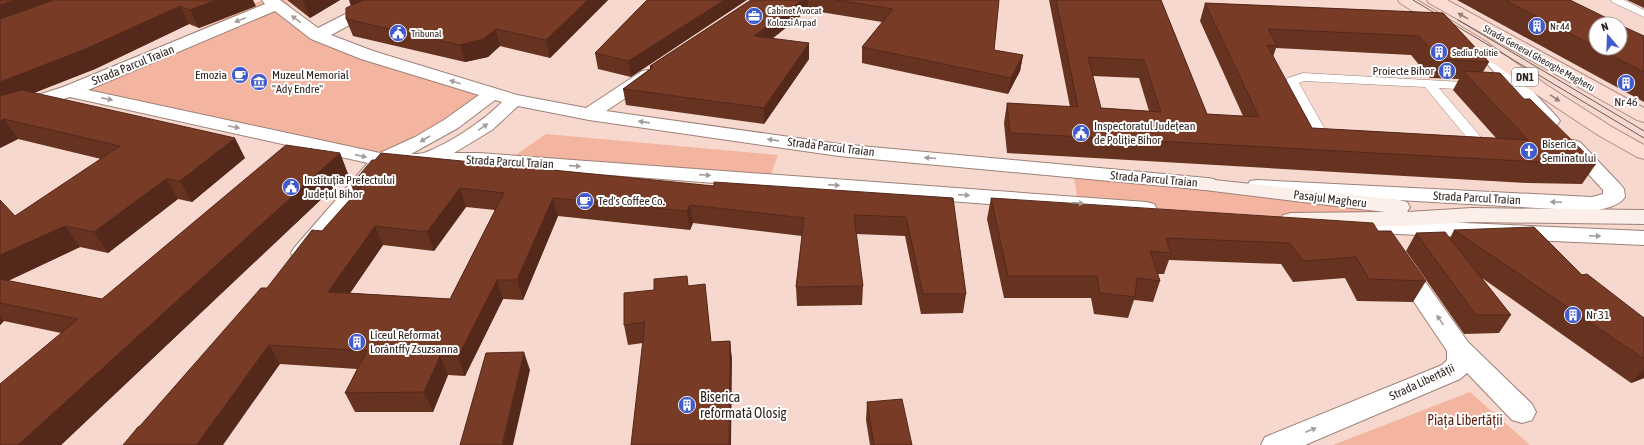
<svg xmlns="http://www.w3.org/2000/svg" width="1644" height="445" font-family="'Asap Condensed',sans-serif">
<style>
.green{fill:#f4b5a0}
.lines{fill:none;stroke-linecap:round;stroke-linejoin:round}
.lane-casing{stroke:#9d8178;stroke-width:1}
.street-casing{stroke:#9d8178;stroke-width:2}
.secondary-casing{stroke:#9d8178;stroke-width:2}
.primary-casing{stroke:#b18d80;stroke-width:2}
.lane{fill:#fff;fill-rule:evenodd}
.street{fill:#fff;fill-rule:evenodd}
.secondary{fill:#fceee8;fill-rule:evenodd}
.primary{fill:#fadcd2;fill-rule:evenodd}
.tram{stroke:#6d5b55;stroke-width:1}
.wall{fill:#673321;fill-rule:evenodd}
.shaded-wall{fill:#54291b}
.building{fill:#783b26;stroke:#54291b;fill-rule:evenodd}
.oneway{fill:#958079}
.oneway2{fill:#a29c9b}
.labels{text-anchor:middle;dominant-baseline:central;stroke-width:4;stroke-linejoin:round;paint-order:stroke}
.far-poi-label{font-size:10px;fill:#302420;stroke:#fff;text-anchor:start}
.far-street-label{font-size:10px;fill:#302420;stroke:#fff}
.shield{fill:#fff;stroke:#6e6663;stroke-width:1}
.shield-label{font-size:11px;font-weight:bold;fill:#302420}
.street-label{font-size:12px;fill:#302420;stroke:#fff}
.poi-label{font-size:12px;fill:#302420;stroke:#fff;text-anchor:start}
.near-poi-label{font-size:14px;fill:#302420;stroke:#fff;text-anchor:start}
.near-park-label{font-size:14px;fill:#5d1e06;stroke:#fff}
</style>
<rect width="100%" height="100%" fill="#f7d8ce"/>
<!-- green -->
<path class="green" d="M262 0H285L317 35 492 94 382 160 69 91Z
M546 134 778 155 769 180 479 159 517 154Z
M1074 178 1360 202 1369 219 1291 220 1078 203Z
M1470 392 1530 445H1333Z"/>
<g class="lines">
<defs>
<path id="lane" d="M1611 0H1624L1644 10V17L1612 2Z
M1303 73 1480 83 1482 86 1480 89 1476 90 1439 88 1485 142 1483 145H1473L1425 87 1304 81 1299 83 1327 133 1325 136H1315L1286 81 1288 78Z"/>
<path id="street" d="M262 0H280L318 28 373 0H393L391 3 331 35 373 51 517 95 586 108 642 71 648 70 654 71 657 75 654 79 606 111 839 144 1207 178 1214 179 1217 184 1214 189 1207 190 839 156 589 120 518 106 492 130 454 153H479L1146 202 1154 204 1157 209 1154 214 1146 216 479 165 388 166 310 258 302 261 294 258 291 253 294 248 368 163 70 97 0 119V107L63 87 265 4ZM275 11 311 39 361 59 479 95 444 120 415 137 380 153 88 90ZM495 100 502 102C484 121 448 144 424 153 420 154 415 154 411 154L458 128Z
M1483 44 1489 45 1557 117 1560 121 1557 125 1550 127 1543 125 1477 53 1474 49 1477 45Z
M1573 140 1580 142 1620 184 1624 189 1625 197C1618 207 1603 209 1592 211L1257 192 1250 191 1247 186 1250 181 1257 180 1592 197 1603 194V190L1563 146 1566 142Z
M1352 218 1644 231V245L1352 232 1344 230 1341 225 1344 220Z
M1402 258 1410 260 1468 342 1532 404 1536 412 1532 420 1522 423 1512 420 1467 373 1460 379 1305 445H1261L1265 437 1442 365 1447 360V351L1390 266 1394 260Z"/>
<path id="secondary" d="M1187 177 1399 200 1407 202 1410 207 1407 212 1472 208 1644 210V224L1472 222 1403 226 1291 227 1283 225 1280 220 1283 215 1291 213 1385 212 1180 187 1177 183 1180 179Z"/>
<path id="primary" d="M1398 0H1417L1485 41 1548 86 1612 127 1644 145V159L1637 157 1598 135 1536 94 1473 49 1400 3Z
M1427 0H1447L1644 108V122L1637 120 1429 3Z"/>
</defs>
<!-- lane casing -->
<use href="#lane" class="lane-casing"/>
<!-- street casing -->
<use href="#street" class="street-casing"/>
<!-- secondary casing -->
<use href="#secondary" class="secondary-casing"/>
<!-- primary casing -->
<use href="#primary" class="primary-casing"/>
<!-- lane -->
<use href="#lane" class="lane"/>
<!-- street -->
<use href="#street" class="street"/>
<!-- secondary -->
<use href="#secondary" class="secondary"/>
<!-- primary -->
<use href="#primary" class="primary"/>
<!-- tram -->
<path class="tram" d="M1413 0 1644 138
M1458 20 1644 131"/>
</g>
<!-- wall -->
<path class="wall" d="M0 0 256 6 199 28 189 24 95 69 34 93 245 158 192 202 178 199 108 253 80 247 8 281 102 299 340 153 348 174 61 445H0L61 333 4 321 0 325V200L15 216 101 159 18 139 0 148Z
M287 0H340L310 18Z
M608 0 550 58 500 46 488 57 465 62 353 36 346 19Z
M647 0 631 77 598 69 595 53Z
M751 0H999L994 50 1023 55 1020 71 1008 94 862 63V47L882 22 808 10 772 39 809 43V59L764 124 626 105 623 89 650 69V66Z
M1049 0H1161L1207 114 1243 116 1200 21 1205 3 1443 13 1489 62 1483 72 1524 99 1596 164 1582 184 1528 183 1007 153 1004 123 1007 103 1070 107ZM1276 48 1411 55 1430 78 1459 79 1453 90 1496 138 1312 128 1273 57ZM1093 76 1139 78 1149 111 1101 108Z
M1457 0H1570L1596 24V48H1620L1644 36V102Z
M1627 0H1644V8Z
M351 185 714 186 953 198 966 294 963 313 921 314 905 236 856 234 863 286 862 305 797 306 796 287 802 236 693 223 690 230 558 216 523 300 503 299 465 376 448 375 433 412H355L345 393 357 369 280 364 140 426 267 288 322 231 355 195ZM466 207 495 210 450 299 350 293 383 245 434 251Z
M991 198 1378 231 1426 281 1413 302 1357 301 1345 278 1293 282 1281 264 1169 260 1164 274H1158L1160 281 1153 302 1134 300 1128 318 1094 314 1091 298H1004L987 219Z
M1454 230 1582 275 1644 318V378L1631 383 1482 278 1511 315 1499 333 1464 334 1406 251 1416 233 1450 238Z
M705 284 711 342 730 341 732 361 643 343 628 345 624 325 688 286Z
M867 402 912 445H870L866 420Z"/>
<!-- shaded-wall -->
<path class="shaded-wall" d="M15 0H77L0 28V5Z
M216 0H253L256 6 199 28 190 10Z
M306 0H340L310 18 303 1Z
M349 0H370L352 9Z
M588 0H608L550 58 546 40Z
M724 0H747L631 77 628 61Z
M802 0H808V10L755 52 754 36Z
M180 6 189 24 95 69 0 106V82Z
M496 29 500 46 488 57 465 62 460 45Z
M809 43V59L764 124V108Z
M1023 55 1020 71 1008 94 1011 78Z
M4 119 18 139 0 148V121Z
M235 138 245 158 192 202 180 181Z
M340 153 348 174 61 445H18Z
M166 179 178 199 108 253 94 232Z
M460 188 466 207 434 251 427 232Z
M553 198 558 216 523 300 517 280Z
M690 205 693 223 690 230 687 211Z
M65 226 80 247 1 284 0 283V255Z
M375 226 383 245 338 311 328 292Z
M497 280 503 299 465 376 458 357Z
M0 316 4 321 0 325Z
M730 341 732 361 731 445H729Z
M269 345 280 364 223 445H196Z
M524 352 530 370 513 445H502Z
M440 356 448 375 433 412 424 392Z
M1644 369V378L1631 383Z"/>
<!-- building -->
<path class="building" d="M0 0H15L0 5Z
M54 0H216L190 10 180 6 83 50 0 82V19Z
M363 0H588L546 40 496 29 483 39 460 45 346 19V8Z
M647 0H724L628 61 595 53Z
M751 0H802L754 36 809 43 764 108 623 89 653 67 650 66Z
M836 0H999L994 50 1023 55 1011 78 862 47 893 9Z
M1056 0H1161L1207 114 1259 117 1205 3 1443 13 1489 62 1439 59 1419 36 1268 29 1277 46 1267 45 1312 128 1528 140 1463 71 1500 73 1524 99H1530L1596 164 1540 162 1010 133 1007 103 1078 107ZM1088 57 1144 60 1161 112 1101 108Z
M1505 0H1570L1619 24H1596V47Z
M1620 25 1644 36V72L1597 48H1620Z
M22 90 235 138 180 181 166 179 94 232 65 226 0 255V200L15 216 120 146 4 119 0 121V96Z
M286 145 340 153 18 445H0V384L78 319 0 303V279L102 299Z
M381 153 714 186V182L953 198 966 294H923L906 217 854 215 863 286 796 287 804 218 690 205 687 211 553 198 517 280H497L458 357 440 356 424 392 345 393 367 351 269 345 196 445H123L138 427 140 426 261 288H267L312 230 322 231 362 186 351 185 372 160H375ZM460 188 504 193 450 299 328 292 375 226 427 232Z
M991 198 1373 223 1378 231H1391L1426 281 1369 279 1356 257 1303 261 1290 243 1166 238 1171 253 1150 251 1160 281 1137 278 1135 297 1100 293 1097 276H1008Z
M1534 227 1582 275 1587 274 1644 318V359L1454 230Z
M1445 232 1511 315H1476L1416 233Z
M687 276 688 286 705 284 711 342 730 341 729 445H631L645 322 624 325V293L654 290V279Z
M524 352 502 445H460L486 353Z
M902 399 912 445H874L867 402Z"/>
<!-- one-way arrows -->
<defs><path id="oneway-solid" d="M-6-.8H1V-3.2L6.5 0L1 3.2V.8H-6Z"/></defs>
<g class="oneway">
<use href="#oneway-solid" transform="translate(1463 16) rotate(-151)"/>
<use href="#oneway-solid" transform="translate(1555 98) rotate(34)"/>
</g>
<g class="oneway2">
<use href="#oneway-solid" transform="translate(296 19) rotate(-144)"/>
<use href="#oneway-solid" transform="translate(240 20) rotate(158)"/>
<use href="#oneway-solid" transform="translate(455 82) rotate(-162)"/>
<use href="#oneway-solid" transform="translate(107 99) rotate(12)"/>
<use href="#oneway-solid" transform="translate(644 122) rotate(-172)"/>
<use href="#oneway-solid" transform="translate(234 127) rotate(12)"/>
<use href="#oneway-solid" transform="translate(483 127) rotate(-34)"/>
<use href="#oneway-solid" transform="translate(425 139) rotate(149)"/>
<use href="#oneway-solid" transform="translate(773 140) rotate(-172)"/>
<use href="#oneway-solid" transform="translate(361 156) rotate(13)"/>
<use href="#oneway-solid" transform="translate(930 158) rotate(-175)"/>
<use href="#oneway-solid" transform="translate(575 166) rotate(4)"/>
<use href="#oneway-solid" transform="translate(705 175) rotate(4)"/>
<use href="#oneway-solid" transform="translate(834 185) rotate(4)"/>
<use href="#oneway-solid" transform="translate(964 195) rotate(4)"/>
<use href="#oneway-solid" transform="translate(1556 202) rotate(-177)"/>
<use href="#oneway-solid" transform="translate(1078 203) rotate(4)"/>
<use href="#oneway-solid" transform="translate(1595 236) rotate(3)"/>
<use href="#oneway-solid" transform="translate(1440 320) rotate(-124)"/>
<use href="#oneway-solid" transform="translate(1311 430) rotate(-23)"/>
</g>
<!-- icons -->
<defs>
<symbol id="office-disc" viewBox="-11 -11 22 22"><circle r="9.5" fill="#405bce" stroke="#fff"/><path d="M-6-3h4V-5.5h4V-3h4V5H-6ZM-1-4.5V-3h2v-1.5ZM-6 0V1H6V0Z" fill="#fff"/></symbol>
<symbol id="building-disc" viewBox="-11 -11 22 22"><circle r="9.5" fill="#405bce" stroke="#fff"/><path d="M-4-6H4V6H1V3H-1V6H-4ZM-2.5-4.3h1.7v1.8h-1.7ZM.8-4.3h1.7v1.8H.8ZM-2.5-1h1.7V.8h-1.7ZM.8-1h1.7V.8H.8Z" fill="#fff"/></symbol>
<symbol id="civic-disc" viewBox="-11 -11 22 22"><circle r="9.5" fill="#405bce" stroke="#fff"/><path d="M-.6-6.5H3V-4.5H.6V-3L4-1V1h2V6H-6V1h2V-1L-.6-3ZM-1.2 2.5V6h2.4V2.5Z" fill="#fff"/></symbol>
<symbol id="cafe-disc" viewBox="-11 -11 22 22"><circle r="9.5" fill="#405bce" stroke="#fff"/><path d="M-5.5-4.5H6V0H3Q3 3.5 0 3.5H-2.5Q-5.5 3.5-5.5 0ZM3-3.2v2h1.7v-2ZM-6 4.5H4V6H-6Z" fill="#fff"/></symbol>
<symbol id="museum-disc" viewBox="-11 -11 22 22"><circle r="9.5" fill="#405bce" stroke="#fff"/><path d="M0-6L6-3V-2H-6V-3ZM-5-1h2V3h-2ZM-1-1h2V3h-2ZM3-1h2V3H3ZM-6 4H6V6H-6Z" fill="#fff"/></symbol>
<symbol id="church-disc" viewBox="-11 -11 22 22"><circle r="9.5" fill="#405bce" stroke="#fff"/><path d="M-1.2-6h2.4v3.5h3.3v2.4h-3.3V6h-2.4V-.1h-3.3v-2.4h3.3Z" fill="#fff"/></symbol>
</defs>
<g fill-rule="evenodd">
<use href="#office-disc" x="744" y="6" width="20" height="20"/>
<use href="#building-disc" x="1527" y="16" width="20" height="20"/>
<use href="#civic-disc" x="388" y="23" width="20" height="20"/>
<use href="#building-disc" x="1429" y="42" width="20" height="20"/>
<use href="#building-disc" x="1437" y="61" width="20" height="20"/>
<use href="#cafe-disc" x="230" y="65" width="20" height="20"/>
<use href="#museum-disc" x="249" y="72" width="20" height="20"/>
<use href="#building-disc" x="1616" y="73" width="20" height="20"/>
<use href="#civic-disc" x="1071" y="123" width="20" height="20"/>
<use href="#church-disc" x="1519" y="141" width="20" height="20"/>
<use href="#civic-disc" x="281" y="177" width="20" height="20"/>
<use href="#cafe-disc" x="575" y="191" width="20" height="20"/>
<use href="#building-disc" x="1563" y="305" width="20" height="20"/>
<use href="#building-disc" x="347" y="332" width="20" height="20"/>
<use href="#building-disc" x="677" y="395" width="20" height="20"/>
</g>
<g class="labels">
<!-- far-poi labels -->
<g class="far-poi-label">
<text x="767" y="10">Cabinet Avocat<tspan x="767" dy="12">Kolozsi Arpad</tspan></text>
<text x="1550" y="26">Nr 44</text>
<text x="411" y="33">Tribunal</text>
<text x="1452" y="52">Sediu Politie</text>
</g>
<!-- far-street labels -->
<g class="far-street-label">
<text transform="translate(1539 58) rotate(29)">Strada General Gheorghe Magheru</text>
</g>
<!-- shield labels -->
<rect class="shield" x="1512" y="68" width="26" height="18" rx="3"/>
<g class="shield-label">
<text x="1525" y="77">DN1</text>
</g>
<!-- street labels -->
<g class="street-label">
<text transform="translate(133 65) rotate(-22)">Strada Parcul Traian</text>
<text transform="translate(831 147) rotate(7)">Strada Parcul Traian</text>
<text transform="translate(510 162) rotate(3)">Strada Parcul Traian</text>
<text transform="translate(1154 179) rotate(5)">Strada Parcul Traian</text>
<text transform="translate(1477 198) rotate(3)">Strada Parcul Traian</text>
<text transform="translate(1330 199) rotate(7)">Pasajul Magheru</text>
<text transform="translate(1422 382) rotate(-25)">Strada Libertății</text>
</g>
<!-- poi labels -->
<g class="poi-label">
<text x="1434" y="71" text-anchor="end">Proiecte Bihor</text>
<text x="227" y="75" text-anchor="end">Emozia</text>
<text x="272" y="75">Muzeul Memorial<tspan x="272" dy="14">"Ady Endre"</tspan></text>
<text x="1626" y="102" text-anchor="middle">Nr 46</text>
<text x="1094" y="126">Inspectoratul Județean<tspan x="1094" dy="14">de Poliție Bihor</tspan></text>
<text x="1542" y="144">Biserica<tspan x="1542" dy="14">Seminatului</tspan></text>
<text x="304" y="180">Instituția Prefectului<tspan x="304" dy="14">Județul Bihor</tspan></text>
<text x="598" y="201">Ted's Coffee Co.</text>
<text x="1586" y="315">Nr 31</text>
<text x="370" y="335">Liceul Reformat<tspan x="370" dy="14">Lorántffy Zsuzsanna</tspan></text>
</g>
<!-- near-poi labels -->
<g class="near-poi-label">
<text x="700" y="397">Biserica<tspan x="700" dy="16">reformată Olosig</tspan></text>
</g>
<!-- near-park labels -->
<g class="near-park-label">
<text x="1465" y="420">Piața Libertății</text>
</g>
</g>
<!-- north arrow -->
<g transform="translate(1608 36) rotate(341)"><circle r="19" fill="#ffffff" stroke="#aca7a6"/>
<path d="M0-3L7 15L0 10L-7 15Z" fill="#405bce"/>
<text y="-6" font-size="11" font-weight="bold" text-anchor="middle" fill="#302420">N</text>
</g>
</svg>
